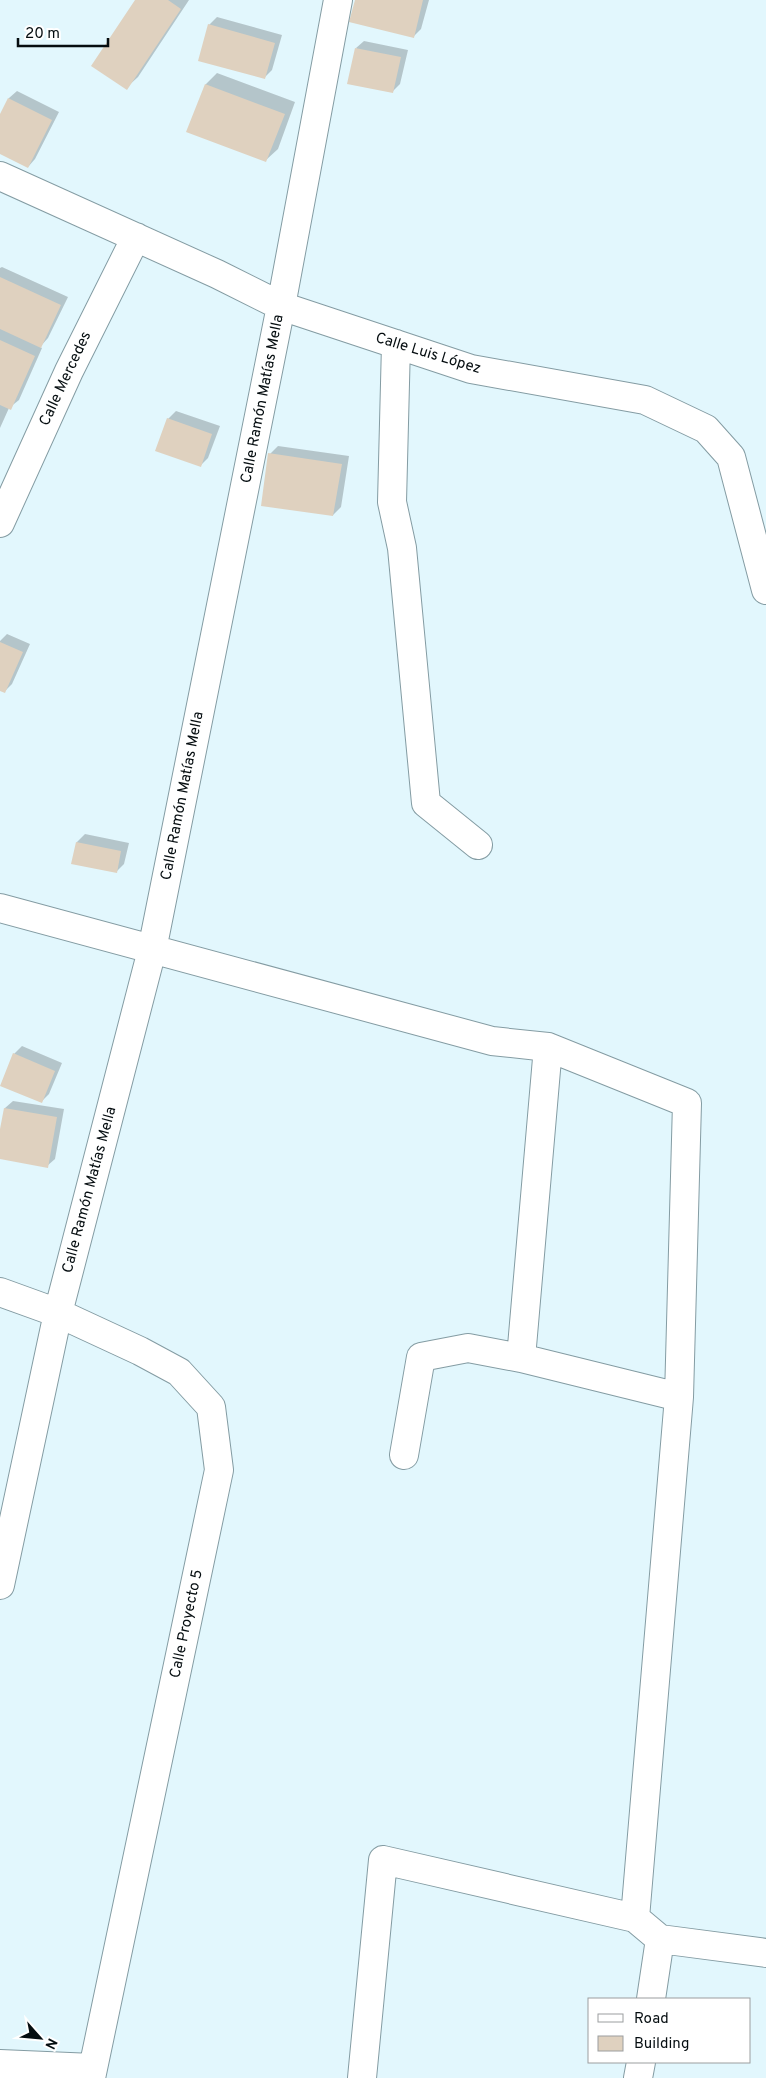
<svg xmlns="http://www.w3.org/2000/svg" width="766" height="2078" font-family="Overpass,sans-serif">
<style>
.shadow{fill:#0003}
.building{fill:#dfd1bf}
.lines{fill:none;stroke-linecap:round;stroke-linejoin:round}
.minor-casing{stroke:#849ca3;stroke-width:30}
.minor{stroke:#fff;stroke-width:28}
.labels{text-anchor:middle;dominant-baseline:central;stroke-width:4;stroke-linejoin:round;paint-order:stroke}
.street-label{font-size:15px;fill:#050d10;stroke:#fff}
</style>
<rect width="100%" height="100%" fill="#e2f7fd"/>
<!-- shadow -->
<path class="shadow" d="M136 0H189L138 77 126 88Z
M356 0H429L421 29 413 37Z
M217 17 282 35 272 70 264 78 209 25Z
M364 41 408 50 400 84 392 92 356 48Z
M217 73 295 102 278 149 266 160 188 131 206 84Z
M17 91 59 112 35 159 28 167 0 153V117L9 98Z
M2 267 68 297 48 338 40 347 42 348 19 400 9 408 0 428V268Z
M176 411 220 426 208 458 200 466 168 419Z
M278 446 349 456 341 507 333 515 270 454Z
M7 634 30 644 12 684 4 692 0 689V641Z
M85 834 129 843 124 864 116 872 73 863 77 842Z
M22 1046 62 1063 49 1094 41 1102 14 1054Z
M13 1101 64 1109 55 1159 47 1166 0 1158V1136L5 1108Z"/>
<!-- building -->
<path class="building" d="M135 0H168L181 9 127 90 91 66Z
M355 0H423L414 38 349 22Z
M208 24 275 43 265 79 198 61Z
M355 48 401 57 393 93 347 84Z
M205 84 285 114 266 162 186 132Z
M8 98 52 120 28 168 0 154V114Z
M0 277 61 305 41 348 0 329Z
M0 340 35 356 11 410 0 405Z
M167 418 212 434 201 467 155 451Z
M268 453 342 464 333 516 261 506Z
M0 642 23 652 5 693 0 691Z
M76 842 121 851 117 873 71 864Z
M13 1053 55 1071 42 1103 0 1086Z
M4 1108 57 1117 48 1168 0 1159V1129Z"/>
<g class="lines">
<defs>
<path id="minor" d="M0 176 217 274 281 306 471 369 645 400 706 429 731 457 766 590
M396 344 392 502 402 548 426 803 478 845
M0 523 69 371 136 237
M0 908 492 1041 548 1047 687 1103 679 1397 635 1918
M0 1292 58 1313 140 1351 179 1372 211 1407 219 1470 91 2078
M521 1358 548 1047
M404 1455 421 1357 468 1348 521 1358 679 1397
M0 1585 58 1313 152 950 281 306 338 0
M651 1999 660 1939
M0 2064 93 2068
M362 2078 383 1860 635 1918 660 1939 766 1953
M638 2078 641 2062"/>
</defs>
<!-- minor casing -->
<use href="#minor" class="minor-casing"/>
<!-- minor -->
<use href="#minor" class="minor"/>
</g>
<g class="labels">
<!-- street labels -->
<g class="street-label">
<text transform="translate(428 354) rotate(17)">Calle Luis López</text>
<text transform="translate(66 379) rotate(-65)">Calle Mercedes</text>
<text transform="translate(263 399) rotate(-79)">Calle Ramón Matías Mella</text>
<text transform="translate(183 796) rotate(-79)">Calle Ramón Matías Mella</text>
<text transform="translate(90 1190) rotate(-75)">Calle Ramón Matías Mella</text>
<text transform="translate(187 1624) rotate(-78)">Calle Proyecto 5</text>
</g>
</g>
<!-- legend -->
<rect x="588" y="1998" width="162" height="65" fill="#ffffff" stroke="#9b9e9f"/>
<rect x="598" y="2014" width="25" height="8" fill="#ffffff" stroke="#9b9e9f"/>
<text x="634" y="2023" font-size="15" fill="#050d10">Road</text>
<rect x="598" y="2036" width="25" height="15" fill="#dfd1bf" stroke="#9b9e9f"/>
<text x="634" y="2048" font-size="15" fill="#050d10">Building</text>
<!-- north arrow -->
<g transform="translate(40 2038) rotate(117)" stroke="#ffffff" stroke-width="4" paint-order="stroke">
<path d="M0-4L9 19L0 12L-9 19Z" fill="#050d10"/>
<text y="-8" font-size="14" font-weight="bold" text-anchor="middle" fill="#050d10">N</text>
</g>
<!-- scale -->
<path d="M18 38v8h90v-8" fill="none" stroke="#050d10" stroke-width="2.5"/>
<text x="25" y="38" font-size="15" fill="#050d10" stroke="#ffffff" stroke-width="4" paint-order="stroke">20 m</text>
</svg>
